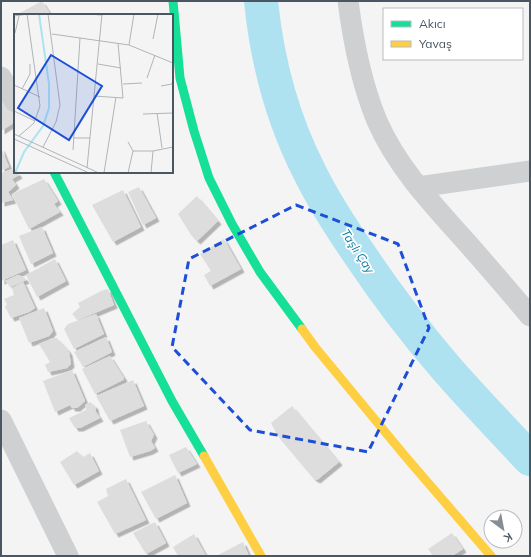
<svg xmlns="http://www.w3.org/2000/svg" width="531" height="557" font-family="Mulish,sans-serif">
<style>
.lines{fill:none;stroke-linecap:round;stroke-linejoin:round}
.river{stroke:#aee2f0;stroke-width:34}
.building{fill:#ddddde;filter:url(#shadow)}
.street{stroke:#ced0d2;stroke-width:21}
.fast{stroke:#16e098;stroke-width:9}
.slow{stroke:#ffcf43;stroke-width:9}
.marked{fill:none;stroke:#1d4ed8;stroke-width:3;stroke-dasharray:8 5;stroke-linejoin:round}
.labels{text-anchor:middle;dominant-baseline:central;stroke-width:3.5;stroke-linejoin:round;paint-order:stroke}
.water-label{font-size:12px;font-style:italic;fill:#0c7c9b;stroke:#fff}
.inset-river{fill:none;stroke:#aee2f0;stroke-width:2}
.inset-road{fill:none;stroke:#b0b5b9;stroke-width:1}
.view{fill:#1d4ed8;fill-opacity:0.15;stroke:#1d4ed8;stroke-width:2}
.inset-edge{fill:none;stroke:#4a5661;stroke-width:2}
</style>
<defs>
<filter id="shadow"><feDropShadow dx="3.5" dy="3.5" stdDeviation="0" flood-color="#0004"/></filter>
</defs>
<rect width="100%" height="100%" fill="#f4f4f4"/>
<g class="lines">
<!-- river -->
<path class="river" d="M261 1C267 61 283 121 311 175 325 203 342 229 360 255 386 294 415 332 446 368 473 399 502 429 530 459"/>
</g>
<!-- building -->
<path class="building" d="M42 1 51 15H16Z
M4 100 15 113V122L1 131V102Z
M1 147 9 167 1 171Z
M15 168V172H17L19 175 12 179 16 185 8 192 13 200 1 203V173Z
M44 179 58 201 54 204 60 212 29 229 12 194Z
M139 187 156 218 143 225 128 192Z
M123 190 141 227 113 242 92 205Z
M197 196 218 221 197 241 191 235 178 214Z
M42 227 53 253 31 264 19 236Z
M224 239 241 269 210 286 204 275 211 271 200 254Z
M13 240 26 270 1 281V245Z
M55 259 66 281 37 297 26 275Z
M18 275 24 277 26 280 11 287 5 281Z
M23 282 35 308 29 312 11 318 5 307 7 304 4 299 14 295 12 288Z
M108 289 114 305 78 320 72 314 80 307 78 303 101 291Z
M44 308 53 331 49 336 29 343 19 318Z
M96 314 104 334 74 349 64 329 68 324Z
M106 337 112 352 83 367 74 352Z
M53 338H57L67 349 69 352 71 364 67 368 48 372 45 365 50 362 39 344Z
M110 356 124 378 123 380 95 394 82 369Z
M72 370 85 401 77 408H72L70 405 55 412 43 381Z
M133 380 144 406 110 421 96 396Z
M90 402 95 406 96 412 100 418 80 428H75L69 418 86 410 85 405Z
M292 406 339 462 317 480 313 478 277 435 271 423Z
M146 421 154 435 151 441 155 448 150 451 130 457 120 430Z
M186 447 197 464 178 473 169 455Z
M77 451 83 457 90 453 99 471 74 485 60 462Z
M175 475 187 503 156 519 141 492Z
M126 479 146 520 115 534 97 502 108 496 106 489Z
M155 522 166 543 146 554 133 533Z
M452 533 463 549 452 556H433L428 549Z
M194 534 206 556H178L173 547Z
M243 542 249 556H216Z"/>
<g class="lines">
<!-- street -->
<path class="street" d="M348 1C353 40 362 85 377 121 398 169 435 207 469 245 489 268 510 292 530 316
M1 77 15 102
M418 187 530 171
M1 420 68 556"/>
<!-- fast -->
<path class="fast" d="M173 1 180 78 194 131 209 178 232 224 260 272 302 329
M54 172 172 401 204 456"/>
<!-- slow -->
<path class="slow" d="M302 329 315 347 405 456 491 556
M204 456 261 556"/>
</g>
<!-- marked area -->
<path class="marked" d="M296 205 398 244 429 328 368 452 250 430 172 347 189 259Z"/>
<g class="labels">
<!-- water labels -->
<g class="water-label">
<text transform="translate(358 251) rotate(57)">Taşlı Çay</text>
</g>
</g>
<!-- overview -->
<g transform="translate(14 14)">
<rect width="159" height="159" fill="#f4f4f4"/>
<path class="inset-river" d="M1 159 10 138 29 112 35 94V70L25 0"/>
<path class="inset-road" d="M72 0 88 1M0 2 14 0M1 19 5 2M38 20 115 31 159 49M139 25 144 0M115 31 120 0M84 50 107 54M133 64 141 41M109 70 128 69M0 71 26 83M147 72 158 70 159 64M8 75 16 60V50M80 82 109 84 104 29M0 97 21 107M143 99 148 134M129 100 159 99M0 120 85 159M5 122 20 109 26 92 13 0M59 124H76M0 125 75 159M114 128 119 137H139L159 133M29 133 42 108 46 91 34 0M59 136 66 24M73 154 88 0M90 159 102 83M114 159 119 137M137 159 139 137"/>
<path class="view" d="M37 41 88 72 55 126 4 94Z"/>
<rect width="159" height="159" class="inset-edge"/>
</g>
<!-- border -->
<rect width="531" height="557" fill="none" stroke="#4a5661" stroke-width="4"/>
<!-- legend -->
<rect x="383" y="8" width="140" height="52" fill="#ffffff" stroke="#b7bbc0"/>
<rect x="391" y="21" width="20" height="6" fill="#16e098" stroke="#b7bbc0"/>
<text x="419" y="28" font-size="12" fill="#4a5661">Akıcı</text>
<rect x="391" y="41" width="20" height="6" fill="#ffcf43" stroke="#b7bbc0"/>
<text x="419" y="48" font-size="12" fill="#4a5661">Yavaş</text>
<!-- north arrow -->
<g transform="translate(503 529) rotate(148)"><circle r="19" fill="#ffffff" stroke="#b7bbc0"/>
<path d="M0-3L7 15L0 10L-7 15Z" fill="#868d94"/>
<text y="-6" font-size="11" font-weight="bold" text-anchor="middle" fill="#4a5661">K</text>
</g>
</svg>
